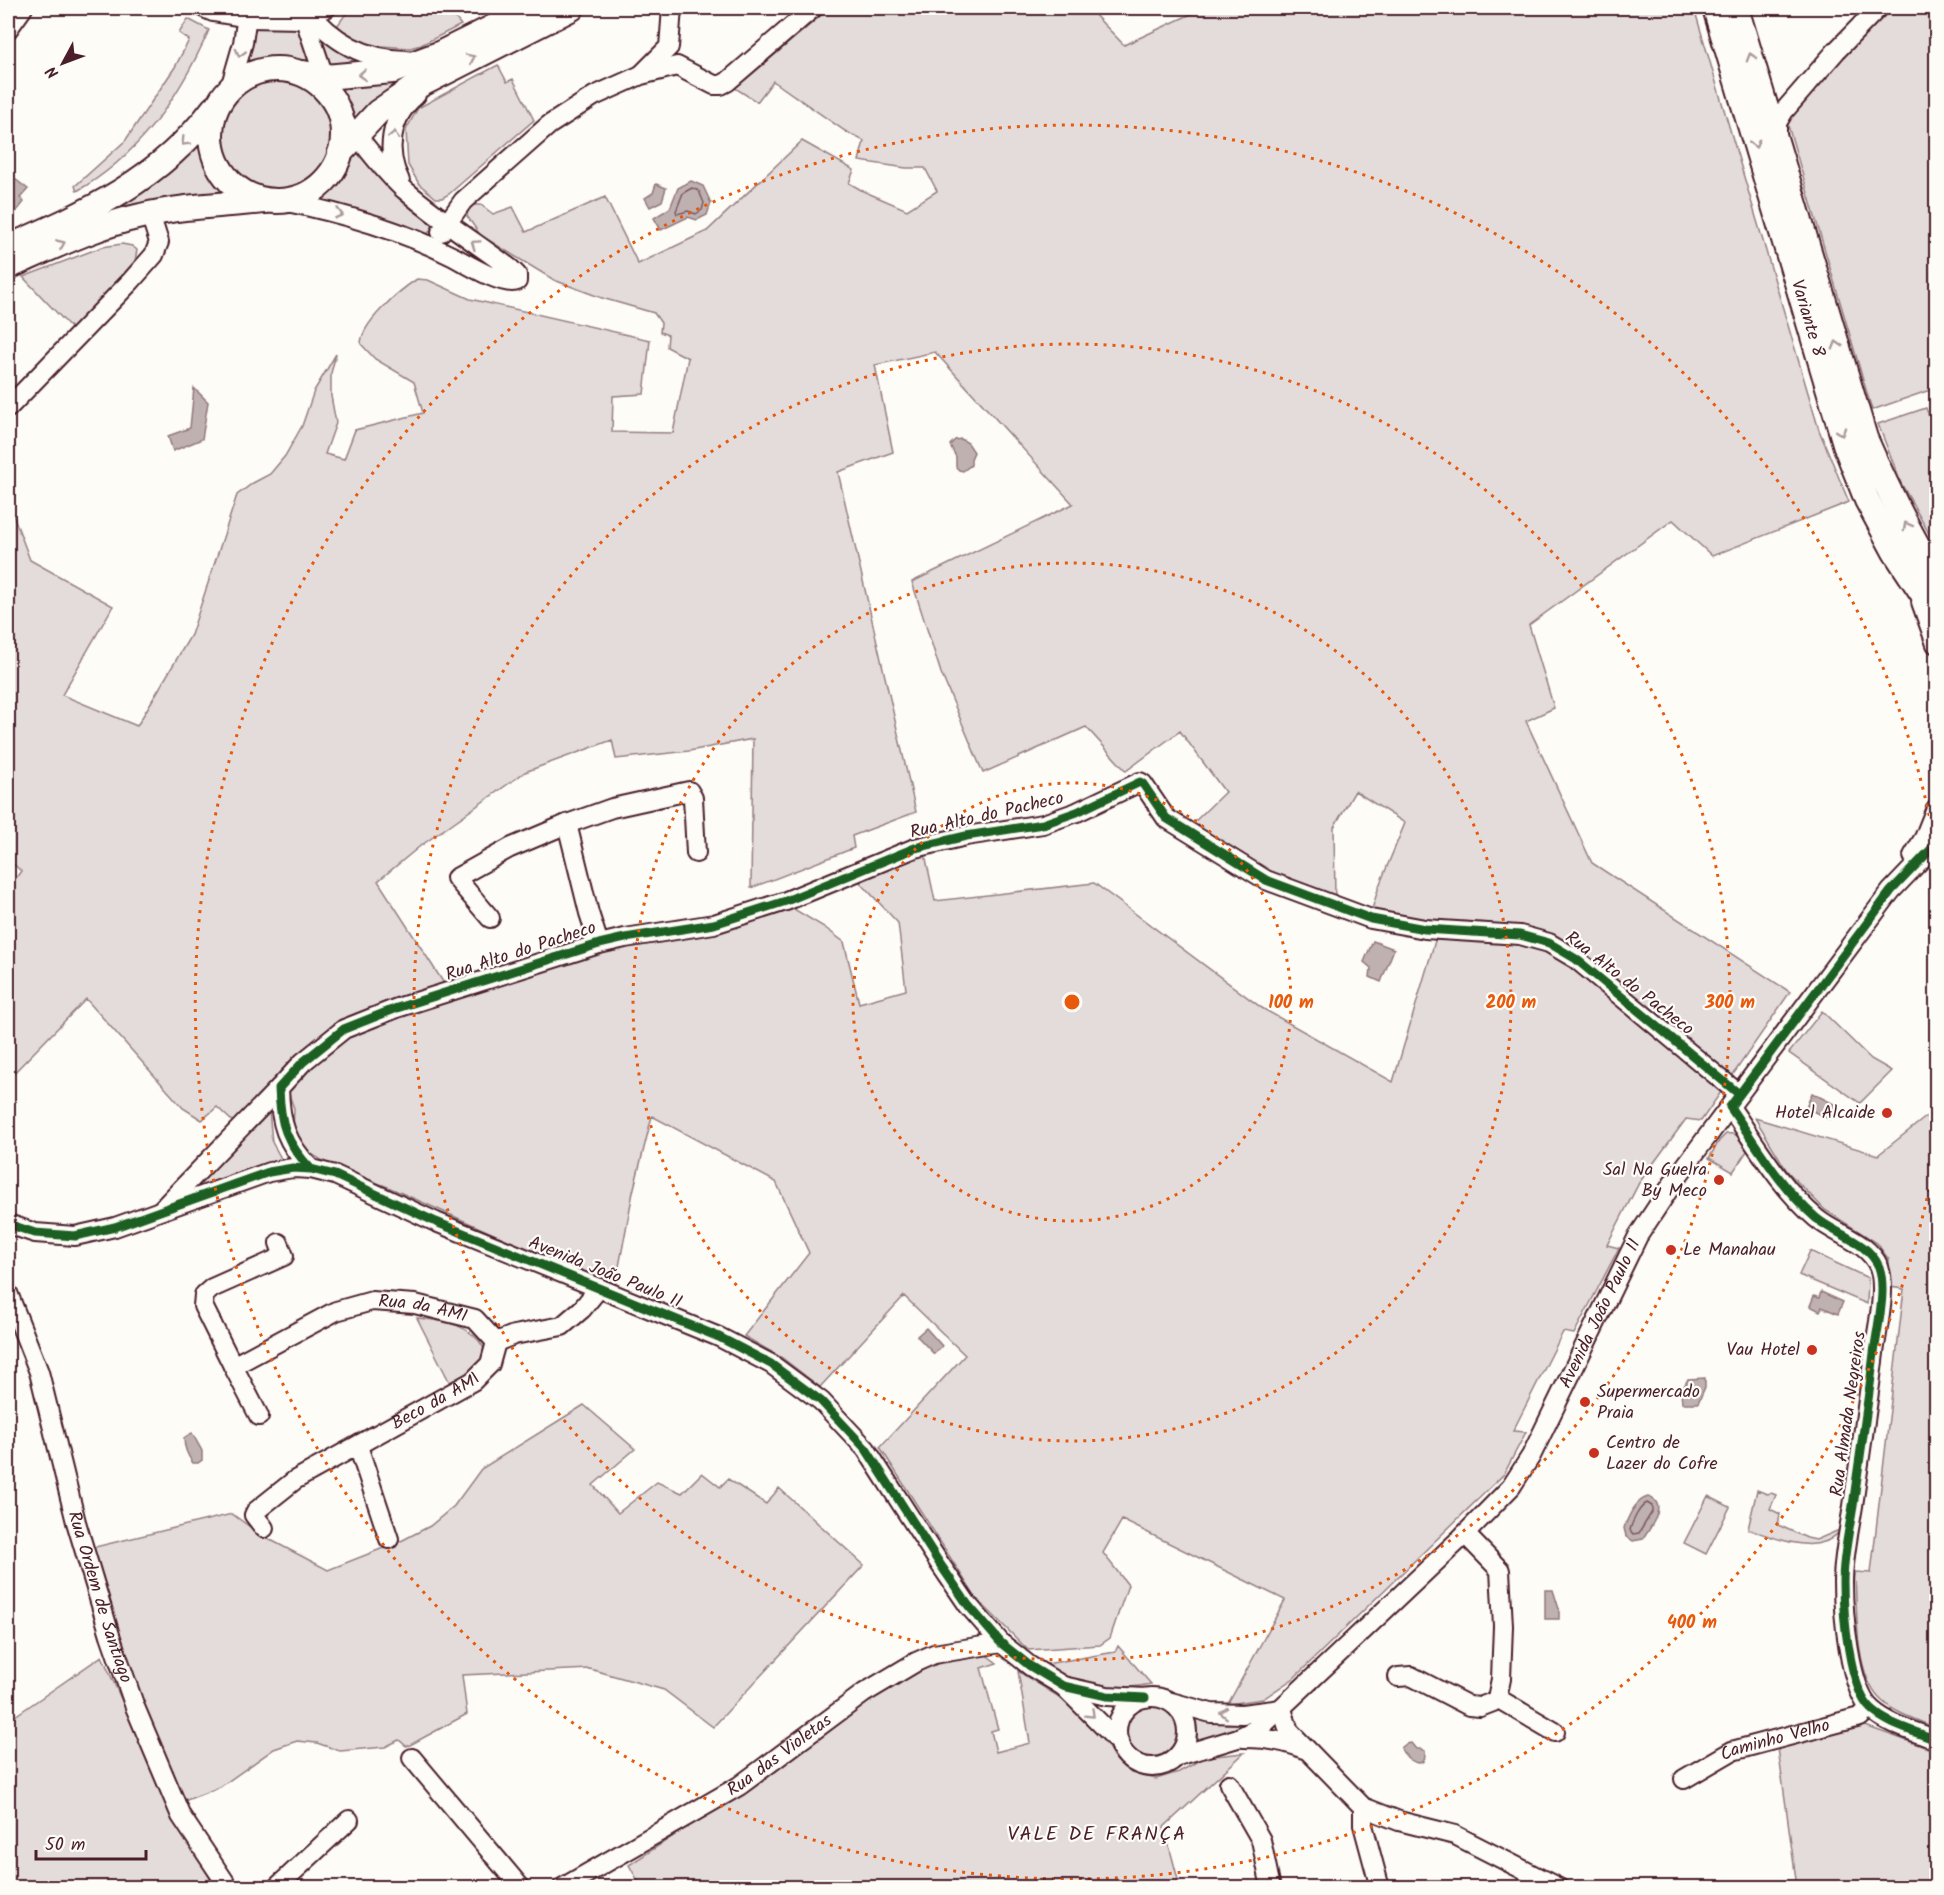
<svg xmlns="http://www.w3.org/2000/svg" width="1944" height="1895" font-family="Kalam,sans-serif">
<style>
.green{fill:#e3dcda;stroke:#967e82;stroke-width:1.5;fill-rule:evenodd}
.water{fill:#c0b1b1;stroke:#91777b;stroke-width:1.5}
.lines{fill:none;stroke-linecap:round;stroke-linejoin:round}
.shore{stroke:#795961;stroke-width:1.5}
.street-casing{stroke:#4a1f2b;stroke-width:22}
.secondary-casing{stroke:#4a1f2b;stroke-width:28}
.street{stroke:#fdfcf7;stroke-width:18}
.secondary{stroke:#fdfcf7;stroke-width:24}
.cycleway-casing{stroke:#fdfcf7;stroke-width:13}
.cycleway{stroke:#1b5e20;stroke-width:9}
.oneway{stroke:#ac999b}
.ring{fill:none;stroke:#e8590c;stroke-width:3;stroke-dasharray:3 6}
.poi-dot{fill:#c8321e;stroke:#fdfcf7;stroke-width:2}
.labels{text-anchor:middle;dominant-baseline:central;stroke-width:4.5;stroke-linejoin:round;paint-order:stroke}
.street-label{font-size:18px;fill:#4a1f2b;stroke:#fdfcf7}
.poi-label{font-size:18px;fill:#4a1f2b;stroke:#fdfcf7;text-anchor:end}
.neighbourhood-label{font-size:20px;letter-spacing:1.5px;fill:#4a1f2b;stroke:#fdfcf7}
.centre{fill:#e8590c;stroke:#fdfcf7;stroke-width:3}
.ring-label{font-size:18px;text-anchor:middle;font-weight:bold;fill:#e8590c;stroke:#fdfcf7;stroke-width:4.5;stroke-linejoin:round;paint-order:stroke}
</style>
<rect width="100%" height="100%" fill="#fdfcf7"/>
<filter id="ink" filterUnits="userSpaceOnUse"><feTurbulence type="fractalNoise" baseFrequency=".0167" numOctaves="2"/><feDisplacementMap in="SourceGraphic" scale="12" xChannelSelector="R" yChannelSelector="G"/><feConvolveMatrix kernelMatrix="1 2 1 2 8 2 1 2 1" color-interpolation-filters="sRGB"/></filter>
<g filter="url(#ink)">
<!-- green -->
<path class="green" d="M350 8H447L461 25 421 45 410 48 367 45 349 35 337 26Z
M830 8H1088L1124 45 1204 8H1694L1819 430 1849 502 1712 556 1673 520 1529 625 1554 708 1526 721 1592 863 1790 992 1701 1121 1686 1119 1639 1183 1607 1245 1619 1248 1574 1334 1563 1332 1513 1431 1526 1432 1504 1474 1294 1678 1263 1699 1228 1704 1285 1600 1122 1520 1103 1553 1128 1585 1110 1638 1100 1645 1028 1650 976 1598 880 1447 965 1355 904 1296 820 1387 782 1358 744 1336 809 1253 776 1182 652 1116 633 1192 615 1288 388 1187 328 1164 303 1149 293 1133 294 1108 281 1073 233 1122 217 1107 202 1120 183 1108 86 999 8 1079V889L21 871 8 859V501L30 560 113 606 62 695 137 726 191 635 237 495 253 483 270 474 285 456 302 426 314 391 336 354 331 373V396L336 423 325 454 344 459 355 430 423 413 414 382 375 359 361 344C361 323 400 290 417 279L428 280 470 299 650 340 644 394 613 396 612 432 673 433 688 358 667 347 668 335 660 332 661 323 654 313 602 298 554 280 480 235 467 216 468 210 473 205H481L493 214 513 207 526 232 605 197 638 264 707 231 802 141 854 170 849 183 863 191 907 210 937 191 925 168H906L859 161 864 141 845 131 773 81 757 102 735 88ZM935 352 1073 504 912 582 941 673 983 773 1086 727 1126 771 1180 731 1225 792 1190 826C1237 854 1283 882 1335 900L1334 827 1355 791 1405 823 1379 886 1370 916 1440 924 1393 1082 1262 1008 1094 883 935 901 925 854 858 880 898 923 906 990 859 1003 844 942 824 927 789 906 576 959 454 999 378 881 419 847 525 772 612 740 616 759 689 751 753 739 751 888 854 848 852 836 916 812 838 472 893 452 875 365Z
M1889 8H1936V365L1934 366 1936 373V388L1872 410 1787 122C1819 83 1852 42 1889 8Z
M188 19 209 30C181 94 139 156 77 191L75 186 125 141 175 67 189 40 179 33Z
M300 25 312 63 309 66C284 59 269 59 244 67L256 26Z
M319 35 340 51 380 65 331 69Z
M498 65 507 82 513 79 534 120 449 194 442 198H436L419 184 408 165 406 130 418 108Z
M429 67 357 124 354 114 337 83Z
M222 136a55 55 0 1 1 110 0a55 55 0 1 1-110 0Z
M202 140C204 164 216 182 233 197L89 220Z
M357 147C380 176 403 203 433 226L427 235 382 218 318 203 339 183Z
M122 244 132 246 137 250 135 261 73 330 23 277 102 247Z
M1926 408 1933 427 1936 426V546L1901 483 1878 424Z
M1822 1011 1871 1059 1892 1071 1860 1103 1789 1053Z
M1936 1109V1728C1918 1720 1893 1713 1879 1698 1854 1671 1857 1607 1855 1572L1871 1573 1904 1289 1889 1287V1260L1877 1243 1825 1210 1787 1171 1755 1118 1878 1155Z
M269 1110 272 1142 283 1162 189 1193Z
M1726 1134C1738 1132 1743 1139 1749 1148L1733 1172 1709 1158 1719 1141Z
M1810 1251 1868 1278 1867 1304 1799 1275Z
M417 1318C444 1321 469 1323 484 1348L483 1363 451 1385Z
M584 1405 635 1449 593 1485 618 1513 657 1482 682 1493 702 1473 720 1487 728 1479 766 1504 779 1488 864 1565 713 1727 664 1690 590 1669 462 1675 467 1714 410 1745 406 1746 399 1740 385 1747 340 1751 317 1743 297 1741 274 1749 220 1787 184 1801 136 1692 91 1548 232 1514 263 1536 328 1570 401 1541 430 1526 454 1506 481 1469Z
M1757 1490 1767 1494 1771 1493 1776 1495 1770 1509 1780 1514 1778 1525 1807 1538 1816 1540 1844 1528C1838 1533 1832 1540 1824 1542 1803 1550 1769 1536 1748 1529Z
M1708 1496 1730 1507 1706 1554 1684 1543Z
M1118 1646 1151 1684C1113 1691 1076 1691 1046 1664L1115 1652Z
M985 1654 997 1663 981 1668 998 1729 991 1731 996 1752 1030 1743 1018 1671 1056 1695 1094 1724 1111 1752 1131 1773 1156 1779 1179 1772 1206 1757 1244 1753 1164 1827 1180 1887 642 1888 629 1865 783 1764 912 1667Z
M102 1656 170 1809 215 1887H8V1702L15 1716Z
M1125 1731a26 26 0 1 1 52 0a26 26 0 1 1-52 0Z
M1193 1717 1226 1724 1259 1722 1194 1743V1728Z
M1857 1723 1936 1751V1887H1797L1778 1748Z"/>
<!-- water -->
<path class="water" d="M15 179 28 189 20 198 24 202 8 222V195L11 191 8 188Z
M691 181 703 186 711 203 707 215 697 220 688 217 661 230 654 218 670 208 678 188Z
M656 184 666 188 662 201 650 207 645 198 653 193Z
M194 388 208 402 202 439 173 451 168 436 190 428Z
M961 439 968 443 974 452 971 459V465L963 471 959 470 956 467V457L950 445 955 440Z
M1373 941 1394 949 1381 982 1370 977 1371 968 1364 962Z
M1812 1093 1836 1105 1829 1119 1806 1108Z
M1821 1292 1843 1302 1838 1314 1822 1307 1820 1311 1810 1306 1814 1296 1819 1298Z
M926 1328 942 1346 934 1354 917 1336Z
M1705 1378V1387L1698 1403H1682L1681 1392 1688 1379Z
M192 1433 202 1451V1460L198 1463H193C187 1455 184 1447 184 1438Z
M1648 1497C1669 1503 1651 1527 1643 1539L1633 1541 1626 1536 1624 1528C1628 1517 1635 1500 1648 1497Z
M1545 1590H1553L1559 1609V1619H1545Z
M1411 1743 1416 1749H1421L1425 1751C1425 1752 1425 1759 1424 1760 1418 1769 1402 1755 1401 1748L1406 1744Z"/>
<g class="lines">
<!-- shore -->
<path class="shore" d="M692 188 699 191 704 203 702 210 696 214 688 211 677 214 676 211 683 193Z
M1647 1503 1652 1506V1512L1639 1533 1633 1534 1630 1530C1632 1522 1639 1507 1647 1503Z"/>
<defs>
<g id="street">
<path d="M204 8 213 12 248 18 304 19 326 8"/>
<path d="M301 8 331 97"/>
<path d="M306 8C332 42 365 60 407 60"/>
<path d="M8 29 23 8"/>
<path d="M642 74 669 47 672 8"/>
<path d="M230 88 243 43 248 8"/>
<path d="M1777 138V123L1784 111 1836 51 1878 8"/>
<path d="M400 181C385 151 390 117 416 95"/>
<path d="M282 201C342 213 399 229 454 257 467 264 504 287 517 281V275L511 269C476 243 439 219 406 191 381 170 364 141 341 118"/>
<path d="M441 232 463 201 549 125 594 96 641 75 677 66 714 85H721L727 82 813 8"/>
<path d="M8 408 131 281 154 255 159 242 150 214"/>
<path d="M1921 602 1936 644"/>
<path d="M567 824 589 913 599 944"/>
<path d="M1913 856 1924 838 1936 808"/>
<path d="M490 918 456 878 510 848 567 824 612 808 689 791 693 798 696 853"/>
<path d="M1730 1107C1757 1146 1780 1187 1816 1218 1836 1235 1868 1241 1879 1267 1887 1290 1877 1329 1874 1353 1868 1404 1860 1455 1853 1506 1849 1531 1843 1557 1843 1582 1843 1612 1849 1689 1871 1709 1888 1725 1915 1731 1936 1740"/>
<path d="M311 1169C286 1143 280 1124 279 1088L303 1062 344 1029 397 1008 599 944 625 938 714 924 786 901 915 848 966 836 1043 824 1077 812 1140 782 1143 784 1166 818 1266 880 1371 919 1425 929 1520 935 1549 943 1576 959 1739 1094"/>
<path d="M161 1210 279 1088"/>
<path d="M8 1224 35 1233 75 1236 115 1227 269 1172 293 1168 311 1169 335 1175 436 1222 719 1337 771 1364 821 1401 866 1449 940 1564 968 1605 1001 1643 1030 1666 1063 1686 1107 1696 1145 1698"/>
<path id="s1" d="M8 1293 39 1372 76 1522 110 1635 135 1707 181 1816 229 1888"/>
<path d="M233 1366 203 1306 204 1295 212 1288 284 1256 279 1243"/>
<path id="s2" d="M259 1416 233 1366 336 1311 372 1301 415 1304 475 1319 496 1342 514 1335 562 1326 582 1309 599 1288"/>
<path d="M358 1446 389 1539"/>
<path id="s3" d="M264 1528 254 1515 256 1511 295 1480 473 1381 490 1364 496 1342"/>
<path d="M1398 1677 1411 1676 1469 1706 1480 1707 1493 1702 1497 1698 1501 1679 1503 1626 1500 1570 1465 1534"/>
<path d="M1064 1687 1119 1742"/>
<circle cx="1152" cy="1732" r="35"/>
<path d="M1497 1698 1555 1732"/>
<path d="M1171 1702 1211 1713 1242 1714 1282 1709"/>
<path d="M1282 1709 1289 1731 1363 1807 1399 1821 1455 1835 1559 1888"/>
<path d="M1243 1738C1265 1738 1284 1740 1304 1749"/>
<path id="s4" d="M1178 1756 1238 1738 1262 1726 1460 1539 1511 1487 1531 1456 1638 1236 1677 1177 1879 907 1891 891 1936 844"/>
<path d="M412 1758 521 1888"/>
<path id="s5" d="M1684 1779 1732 1751 1860 1717 1870 1708"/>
<path d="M1229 1784 1261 1840 1271 1888"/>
<path d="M1363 1807V1825L1380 1888"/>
<path d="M276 1888 349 1820"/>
<path id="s6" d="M562 1888 739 1786 864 1693 916 1662 934 1654 1001 1643"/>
</g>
<g id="secondary">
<path id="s7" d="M1715 8 1846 447 1867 500 1895 552 1936 614"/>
<path d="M1736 8 1865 438C1886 486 1908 532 1936 577"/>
<circle cx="277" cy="135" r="66"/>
<path d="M303 73 325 77 393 71 439 54 532 8"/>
<path d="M340 153 378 112 412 89 572 8"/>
<path d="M8 247C87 213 160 180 214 108"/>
<path d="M8 267C51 248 95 226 141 216 181 206 224 205 265 201"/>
</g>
</defs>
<!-- street casing -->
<use href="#street" class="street-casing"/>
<!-- secondary casing -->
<use href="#secondary" class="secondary-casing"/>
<!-- street -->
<use href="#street" class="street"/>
<!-- secondary -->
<use href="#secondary" class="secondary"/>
<defs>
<path id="cycleway" d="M1936 844 1891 891 1730 1107C1757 1146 1780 1187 1816 1218 1836 1235 1868 1241 1879 1267 1887 1290 1877 1329 1874 1353 1868 1404 1860 1455 1853 1506 1849 1531 1843 1557 1843 1582 1843 1612 1849 1689 1871 1709 1888 1725 1915 1731 1936 1740
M311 1169C286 1143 280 1124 279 1088L303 1062 344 1029 397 1008 599 944 625 938 714 924 786 901 915 848 966 836 1043 824 1077 812 1140 782 1143 784 1166 818 1266 880 1371 919 1425 929 1520 935 1549 943 1576 959 1739 1094
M8 1224 35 1233 75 1236 115 1227 269 1172 293 1168 311 1169 335 1175 436 1222 719 1337 771 1364 821 1401 866 1449 940 1564 968 1605 1001 1643 1030 1666 1063 1686 1107 1696 1145 1698"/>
</defs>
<!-- cycleway casing -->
<use href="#cycleway" class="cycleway-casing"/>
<!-- cycleway -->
<use href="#cycleway" class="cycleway"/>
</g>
<!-- one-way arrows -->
<defs><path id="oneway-chevron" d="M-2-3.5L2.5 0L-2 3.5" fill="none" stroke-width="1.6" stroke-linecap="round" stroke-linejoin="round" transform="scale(1.5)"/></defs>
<g class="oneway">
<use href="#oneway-chevron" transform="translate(240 53) rotate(106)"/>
<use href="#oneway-chevron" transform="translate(1751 57) rotate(-107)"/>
<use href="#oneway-chevron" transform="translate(471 58) rotate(-26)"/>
<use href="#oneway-chevron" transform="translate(362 75) rotate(176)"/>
<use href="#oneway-chevron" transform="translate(394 135) rotate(-79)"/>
<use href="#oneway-chevron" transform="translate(185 142) rotate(135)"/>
<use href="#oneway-chevron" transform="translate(1755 144) rotate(74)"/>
<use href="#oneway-chevron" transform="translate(339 214) rotate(15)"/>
<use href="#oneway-chevron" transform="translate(61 244) rotate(-23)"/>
<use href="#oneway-chevron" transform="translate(475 244) rotate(-145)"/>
<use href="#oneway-chevron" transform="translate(1837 345) rotate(-107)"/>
<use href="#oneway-chevron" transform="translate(1841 432) rotate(72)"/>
<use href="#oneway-chevron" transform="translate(1907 526) rotate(-119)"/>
<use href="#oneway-chevron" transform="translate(1224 1713) rotate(-178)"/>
<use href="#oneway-chevron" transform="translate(1091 1714) rotate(44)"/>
</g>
</g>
<!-- distance rings -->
<g class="ring">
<circle cx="1072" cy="1002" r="219"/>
<circle cx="1072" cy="1002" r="439"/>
<circle cx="1072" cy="1002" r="658"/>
<path d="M1936 1154A877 877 0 1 1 1936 850"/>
</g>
<!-- markers -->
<g class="poi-dot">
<circle cx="1887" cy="1113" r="6"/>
<circle cx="1719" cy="1180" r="6"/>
<circle cx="1671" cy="1250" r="6"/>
<circle cx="1812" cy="1350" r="6"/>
<circle cx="1585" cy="1402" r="6"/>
<circle cx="1594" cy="1453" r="6"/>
</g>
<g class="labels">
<!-- street labels -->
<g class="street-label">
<text stroke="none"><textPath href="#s7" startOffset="324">Variante 8</textPath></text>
<text transform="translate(987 816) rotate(-13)">Rua Alto do Pacheco</text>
<text transform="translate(521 952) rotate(-18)">Rua Alto do Pacheco</text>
<text transform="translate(1629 984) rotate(38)">Rua Alto do Pacheco</text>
<text transform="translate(605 1273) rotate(22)">Avenida João Paulo II</text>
<text stroke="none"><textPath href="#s2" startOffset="262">Rua da AMI</textPath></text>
<text stroke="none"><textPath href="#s4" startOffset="630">Avenida João Paulo II</textPath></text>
<text stroke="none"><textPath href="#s3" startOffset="232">Beco da AMI</textPath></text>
<text transform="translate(1849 1414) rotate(-82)">Rua Almada Negreiros</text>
<text stroke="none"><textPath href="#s1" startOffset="318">Rua Ordem de Santiago</textPath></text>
<text stroke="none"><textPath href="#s5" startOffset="100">Caminho Velho</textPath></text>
<text stroke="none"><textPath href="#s6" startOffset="255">Rua das Violetas</textPath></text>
</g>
<!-- poi labels -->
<g class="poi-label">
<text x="1875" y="1113">Hotel Alcaide</text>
<text x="1707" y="1170">Sal Na Guelra<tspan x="1707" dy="21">By Meco</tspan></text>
<text x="1683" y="1250" text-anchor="start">Le Manahau</text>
<text x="1800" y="1350">Vau Hotel</text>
<text x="1597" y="1392" text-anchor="start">Supermercado<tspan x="1597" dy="21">Praia</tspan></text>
<text x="1606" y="1443" text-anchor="start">Centro de<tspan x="1606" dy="21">Lazer do Cofre</tspan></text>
</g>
<!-- neighbourhood labels -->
<g class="neighbourhood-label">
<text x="1097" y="1835">VALE DE FRANÇA</text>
</g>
</g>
<circle cx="1072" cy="1002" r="9" class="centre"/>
<g class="ring-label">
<text x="1291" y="1008">100 m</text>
<text x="1511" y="1008">200 m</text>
<text x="1730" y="1008">300 m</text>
<text x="1692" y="1628">400 m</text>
</g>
<!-- margin -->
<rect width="1944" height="1895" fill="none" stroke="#fdfcf7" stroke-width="30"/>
<rect x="15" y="15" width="1914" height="1865" fill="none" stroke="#4a1f2b" stroke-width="2" filter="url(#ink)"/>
<!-- north arrow -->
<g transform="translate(63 63) rotate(229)" stroke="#fdfcf7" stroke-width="4.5" paint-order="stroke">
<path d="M0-4.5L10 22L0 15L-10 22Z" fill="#4a1f2b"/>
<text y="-9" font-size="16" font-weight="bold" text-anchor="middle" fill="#4a1f2b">N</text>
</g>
<!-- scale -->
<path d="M36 1850v9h110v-9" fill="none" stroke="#4a1f2b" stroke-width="3"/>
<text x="45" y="1850" font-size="18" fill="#4a1f2b" stroke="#fdfcf7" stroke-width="4.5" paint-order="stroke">50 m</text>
</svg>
